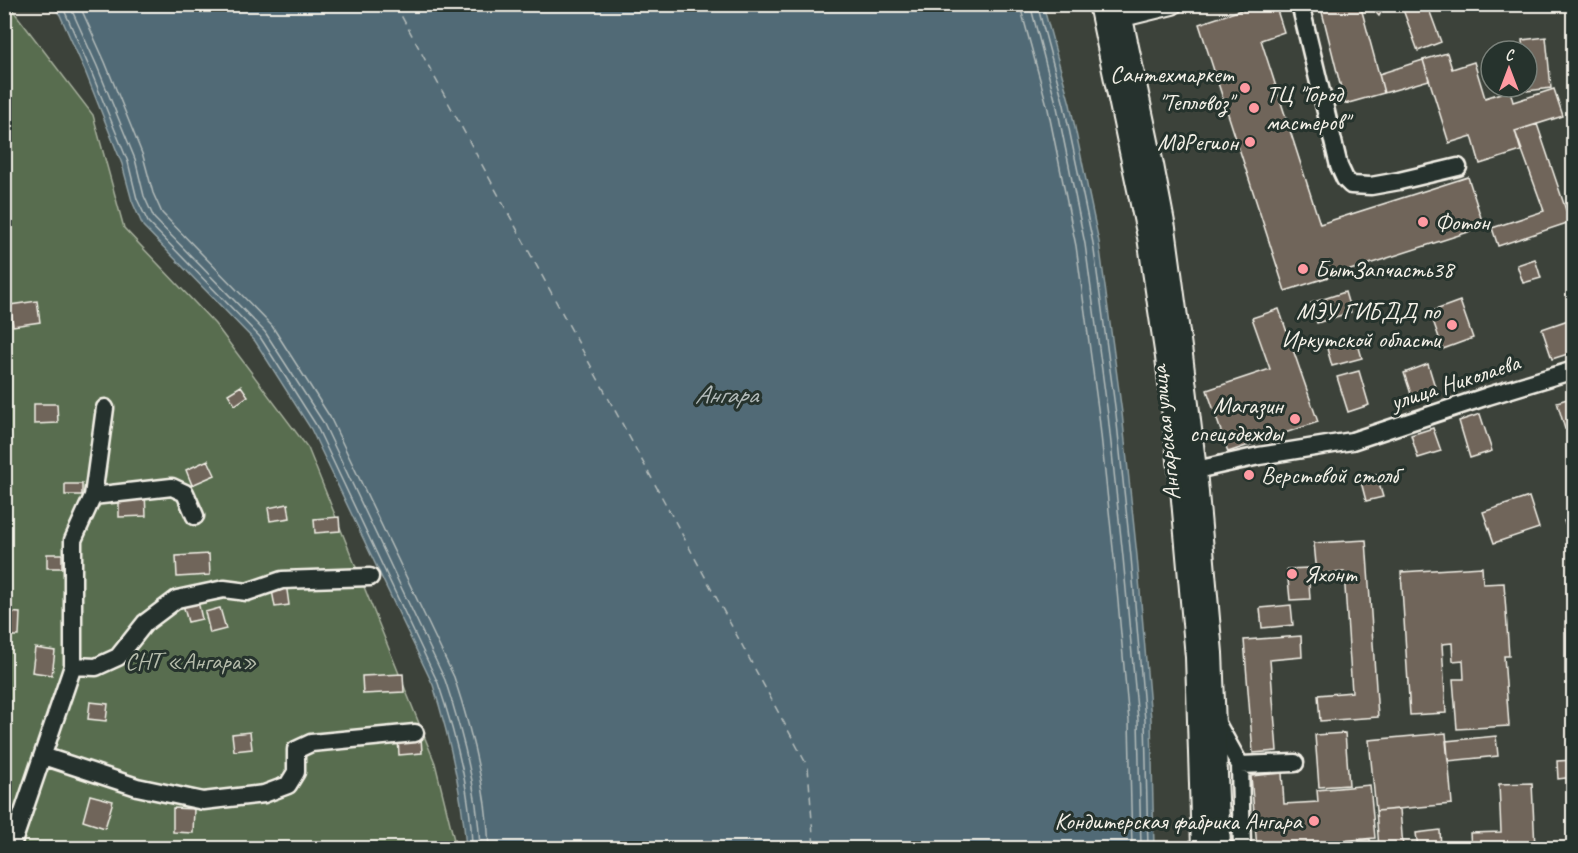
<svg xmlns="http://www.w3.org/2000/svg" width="1578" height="853" font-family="Caveat,sans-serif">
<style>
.green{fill:#596d50;stroke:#a6af9c;stroke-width:1.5}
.water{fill:#516b76;stroke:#92a1a4;stroke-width:1.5}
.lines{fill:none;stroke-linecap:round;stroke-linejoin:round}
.shore{stroke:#b3bbba;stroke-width:1.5}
.ferry{stroke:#b3bbba;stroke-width:1.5;stroke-dasharray:8 6;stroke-linecap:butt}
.building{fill:#70655a;stroke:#f4f1e8;stroke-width:1.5}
.minor-casing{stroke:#f4f1e8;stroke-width:21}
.major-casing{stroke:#f4f1e8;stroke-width:24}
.minor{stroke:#26332d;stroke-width:16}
.major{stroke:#26332d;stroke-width:20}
.poi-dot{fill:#ff9aa2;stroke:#26332d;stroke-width:2}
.labels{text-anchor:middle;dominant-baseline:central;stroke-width:6;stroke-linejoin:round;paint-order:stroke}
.poi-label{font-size:24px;fill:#f4f1e8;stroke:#26332d;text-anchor:end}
.street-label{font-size:24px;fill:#f4f1e8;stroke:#26332d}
.park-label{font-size:24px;fill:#b6bcab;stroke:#26332d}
.water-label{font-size:26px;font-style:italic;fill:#b3bbba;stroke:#26332d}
</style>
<rect width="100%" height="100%" fill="#3c423a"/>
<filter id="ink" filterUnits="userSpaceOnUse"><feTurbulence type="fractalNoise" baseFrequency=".0167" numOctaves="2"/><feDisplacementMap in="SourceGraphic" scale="12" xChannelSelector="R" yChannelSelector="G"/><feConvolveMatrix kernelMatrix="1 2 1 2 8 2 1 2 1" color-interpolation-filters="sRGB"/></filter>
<g filter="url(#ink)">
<!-- green -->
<path class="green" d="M8 4 93 115 124 228 215 324 308 448 435 763 456 848H5L4 5Z"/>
<!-- water -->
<path class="water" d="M52 5H1043L1070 104 1099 242 1122 413 1137 556 1151 719 1154 848H466C462 793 450 739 433 685L311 429 255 341 143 226 132 201 122 164 85 71 60 15Z"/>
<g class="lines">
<!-- shore -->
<path class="shore" d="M59 4 65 12 90 69 128 162 137 199 148 222 260 337 316 425 438 683C456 736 471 793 472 848
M69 4 97 66 135 159 144 196 154 218 265 332 323 422 445 680C463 734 478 792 480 848
M79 4 105 62 143 156 153 193 162 213 272 326 330 417 454 677C472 732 487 791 489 848
M1021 4 1022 13 1048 109 1076 246 1099 416 1114 558 1129 721 1132 848
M1030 4 1057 107 1085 244 1108 415 1123 557 1138 720 1141 848
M1037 4 1064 105 1093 243 1116 414 1131 557 1145 720 1148 848"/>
<!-- ferry -->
<path class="ferry" d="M395 4 808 767 814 848"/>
</g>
<!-- building -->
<path class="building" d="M1259 4H1275L1284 32 1261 40 1320 224 1468 177 1484 227 1285 291 1199 24Z
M1320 4H1360L1384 93 1345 104Z
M1368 4H1386L1379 16Z
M1401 4H1427L1441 42 1418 51Z
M1546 37 1551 88 1527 91V51H1523L1522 40Z
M1447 53 1452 69 1474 62 1485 98 1510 90 1513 102 1554 89 1563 116 1515 131 1521 151 1480 164 1472 136 1449 143 1423 60Z
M1423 60 1429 80 1384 93 1379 74Z
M1537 124 1570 222 1498 246 1492 228 1544 211 1515 131Z
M1535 259 1541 278 1523 283 1517 265Z
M1345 292 1351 312 1317 323 1311 303Z
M37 301 40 322 13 326 10 305Z
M1460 301 1473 338 1443 349 1430 312Z
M1279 309 1318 422 1228 452 1207 390 1270 369 1252 318Z
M1571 319 1574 328V352L1552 359 1542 329Z
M1356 337 1362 358 1332 366 1326 345Z
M1428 364 1436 390 1412 397 1404 373Z
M1359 371 1369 405 1348 412 1337 377Z
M241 386 248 396 235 405 228 394Z
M1574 397V426L1565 429 1557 402Z
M34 404H57L58 423 34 424Z
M1480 414 1492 451 1470 458 1459 421Z
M1433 428 1441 451 1418 458 1411 435Z
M208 460 215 475 192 485 186 470Z
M1376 474 1383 497 1366 501 1360 478Z
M65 484H82V495H65Z
M145 492 146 516 119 517V493Z
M1529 497 1539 528 1494 543 1483 512Z
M288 504 290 518 270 521 268 508Z
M339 517 340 531 315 533 314 519Z
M1574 518V549L1564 521Z
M1366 540 1378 717 1320 721 1318 695 1352 692 1344 572 1317 574 1314 543Z
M47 554H62V568H47Z
M209 554 210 575 177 577 176 556Z
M1482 567 1483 584 1504 583 1509 656H1504L1509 726 1457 729 1453 679H1464L1463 660 1453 661 1452 643 1442 644 1446 713 1410 715 1401 572Z
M1308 568 1310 599 1290 600 1287 569Z
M286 583 289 605 275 607 271 585Z
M197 597 202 619 188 622 182 601Z
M1291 605 1293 625 1262 628 1260 608Z
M220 608 226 629 210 633 205 612Z
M4 612 20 613 19 636H4Z
M1565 621H1574V674H1565Z
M1301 636 1302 657 1270 660 1277 751 1253 753 1244 640Z
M35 648 55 651 52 675 32 672Z
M403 674 404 692 363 694 362 676Z
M90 702 108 704 106 721 88 719Z
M250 732 252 749 234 751 232 734Z
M1345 733 1349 785 1319 787 1315 735Z
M1446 733 1452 804 1376 811 1369 740Z
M1496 736 1498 756 1448 761 1446 741Z
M421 737 422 753 399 755 398 738Z
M1574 760V777L1558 779 1557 761Z
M1282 773 1284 804 1318 802 1317 790 1370 785 1375 838 1257 848 1251 776Z
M1532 783 1535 848H1471L1470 833 1501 832 1499 784Z
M90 795 113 801 105 828 83 821Z
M173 808 194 809 193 833 173 832Z
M1400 809 1403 848H1379L1376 811Z
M1440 830 1441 848H1418L1416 833Z
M1370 839 1371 848H1340L1339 843Z"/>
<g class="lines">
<defs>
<path id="minor" d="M1300 4 1339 166 1345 179 1351 185 1371 186 1399 181 1458 167
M1196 470 1259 456 1352 441 1488 396 1574 370
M93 496 172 487 185 493 195 516
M73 666 96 667 118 657 145 623 177 599 224 589 247 592 282 580 370 577
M1215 720 1240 765 1242 848
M43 756 137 787 203 801 264 794 288 785 296 772V750L311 743 415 733
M1240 765 1295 763
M11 848 73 666V540L93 496 105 408"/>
<path id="major" d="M1099 4 1148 237 1166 357 1180 477 1196 657 1202 848
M1119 4 1153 165 1165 228 1182 355 1196 470 1212 653 1220 848
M1123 16 1172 4"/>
</defs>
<!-- minor casing -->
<use href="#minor" class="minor-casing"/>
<!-- major casing -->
<use href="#major" class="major-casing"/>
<!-- minor -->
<use href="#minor" class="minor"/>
<!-- major -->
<use href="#major" class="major"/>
</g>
</g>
<!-- markers -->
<g class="poi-dot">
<circle cx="1245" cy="88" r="6"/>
<circle cx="1254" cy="108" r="6"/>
<circle cx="1250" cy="142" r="6"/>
<circle cx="1423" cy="222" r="6"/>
<circle cx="1303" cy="269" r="6"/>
<circle cx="1452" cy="325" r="6"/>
<circle cx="1295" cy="419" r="6"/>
<circle cx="1249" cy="475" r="6"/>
<circle cx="1292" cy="574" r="6"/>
<circle cx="1314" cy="821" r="6"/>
</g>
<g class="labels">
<!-- poi labels -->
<g class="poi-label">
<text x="1233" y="74">Сантехмаркет<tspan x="1233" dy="28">"Тепловоз"</tspan></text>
<text x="1266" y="94" text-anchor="start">ТЦ "Город<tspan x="1266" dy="28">мастеров"</tspan></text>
<text x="1238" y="142">МдРегион</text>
<text x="1435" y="222" text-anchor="start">Фотон</text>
<text x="1315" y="269" text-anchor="start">БытЗапчасть38</text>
<text x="1440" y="311">МЭУ ГИБДД по<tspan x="1440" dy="28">Иркутской области</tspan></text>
<text x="1283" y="405">Магазин<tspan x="1283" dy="28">спецодежды</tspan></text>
<text x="1261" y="475" text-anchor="start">Верстовой столб</text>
<text x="1304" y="574" text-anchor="start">Яхонт</text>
<text x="1302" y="821">Кондитерская фабрика Ангара</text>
</g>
<!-- street labels -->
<g class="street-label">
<text transform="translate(1455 382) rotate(-18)">улица Николаева</text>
<text transform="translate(1165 433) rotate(-96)">Ангарская улица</text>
</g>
<!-- park labels -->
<g class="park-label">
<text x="191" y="661">СНТ «Ангара»</text>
</g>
<!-- water labels -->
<g class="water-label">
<text x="726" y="394">Ангара</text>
</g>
</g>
<!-- margin -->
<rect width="1578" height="853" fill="none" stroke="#26332d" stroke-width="24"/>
<rect x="12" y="12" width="1554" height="829" fill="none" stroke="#f4f1e8" stroke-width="2" filter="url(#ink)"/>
<!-- north arrow -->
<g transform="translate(1509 69)"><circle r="28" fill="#26332d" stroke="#787f78" stroke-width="1.5"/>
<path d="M0-4.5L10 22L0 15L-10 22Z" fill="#ff9aa2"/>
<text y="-9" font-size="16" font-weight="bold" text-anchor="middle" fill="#f4f1e8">С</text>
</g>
</svg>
